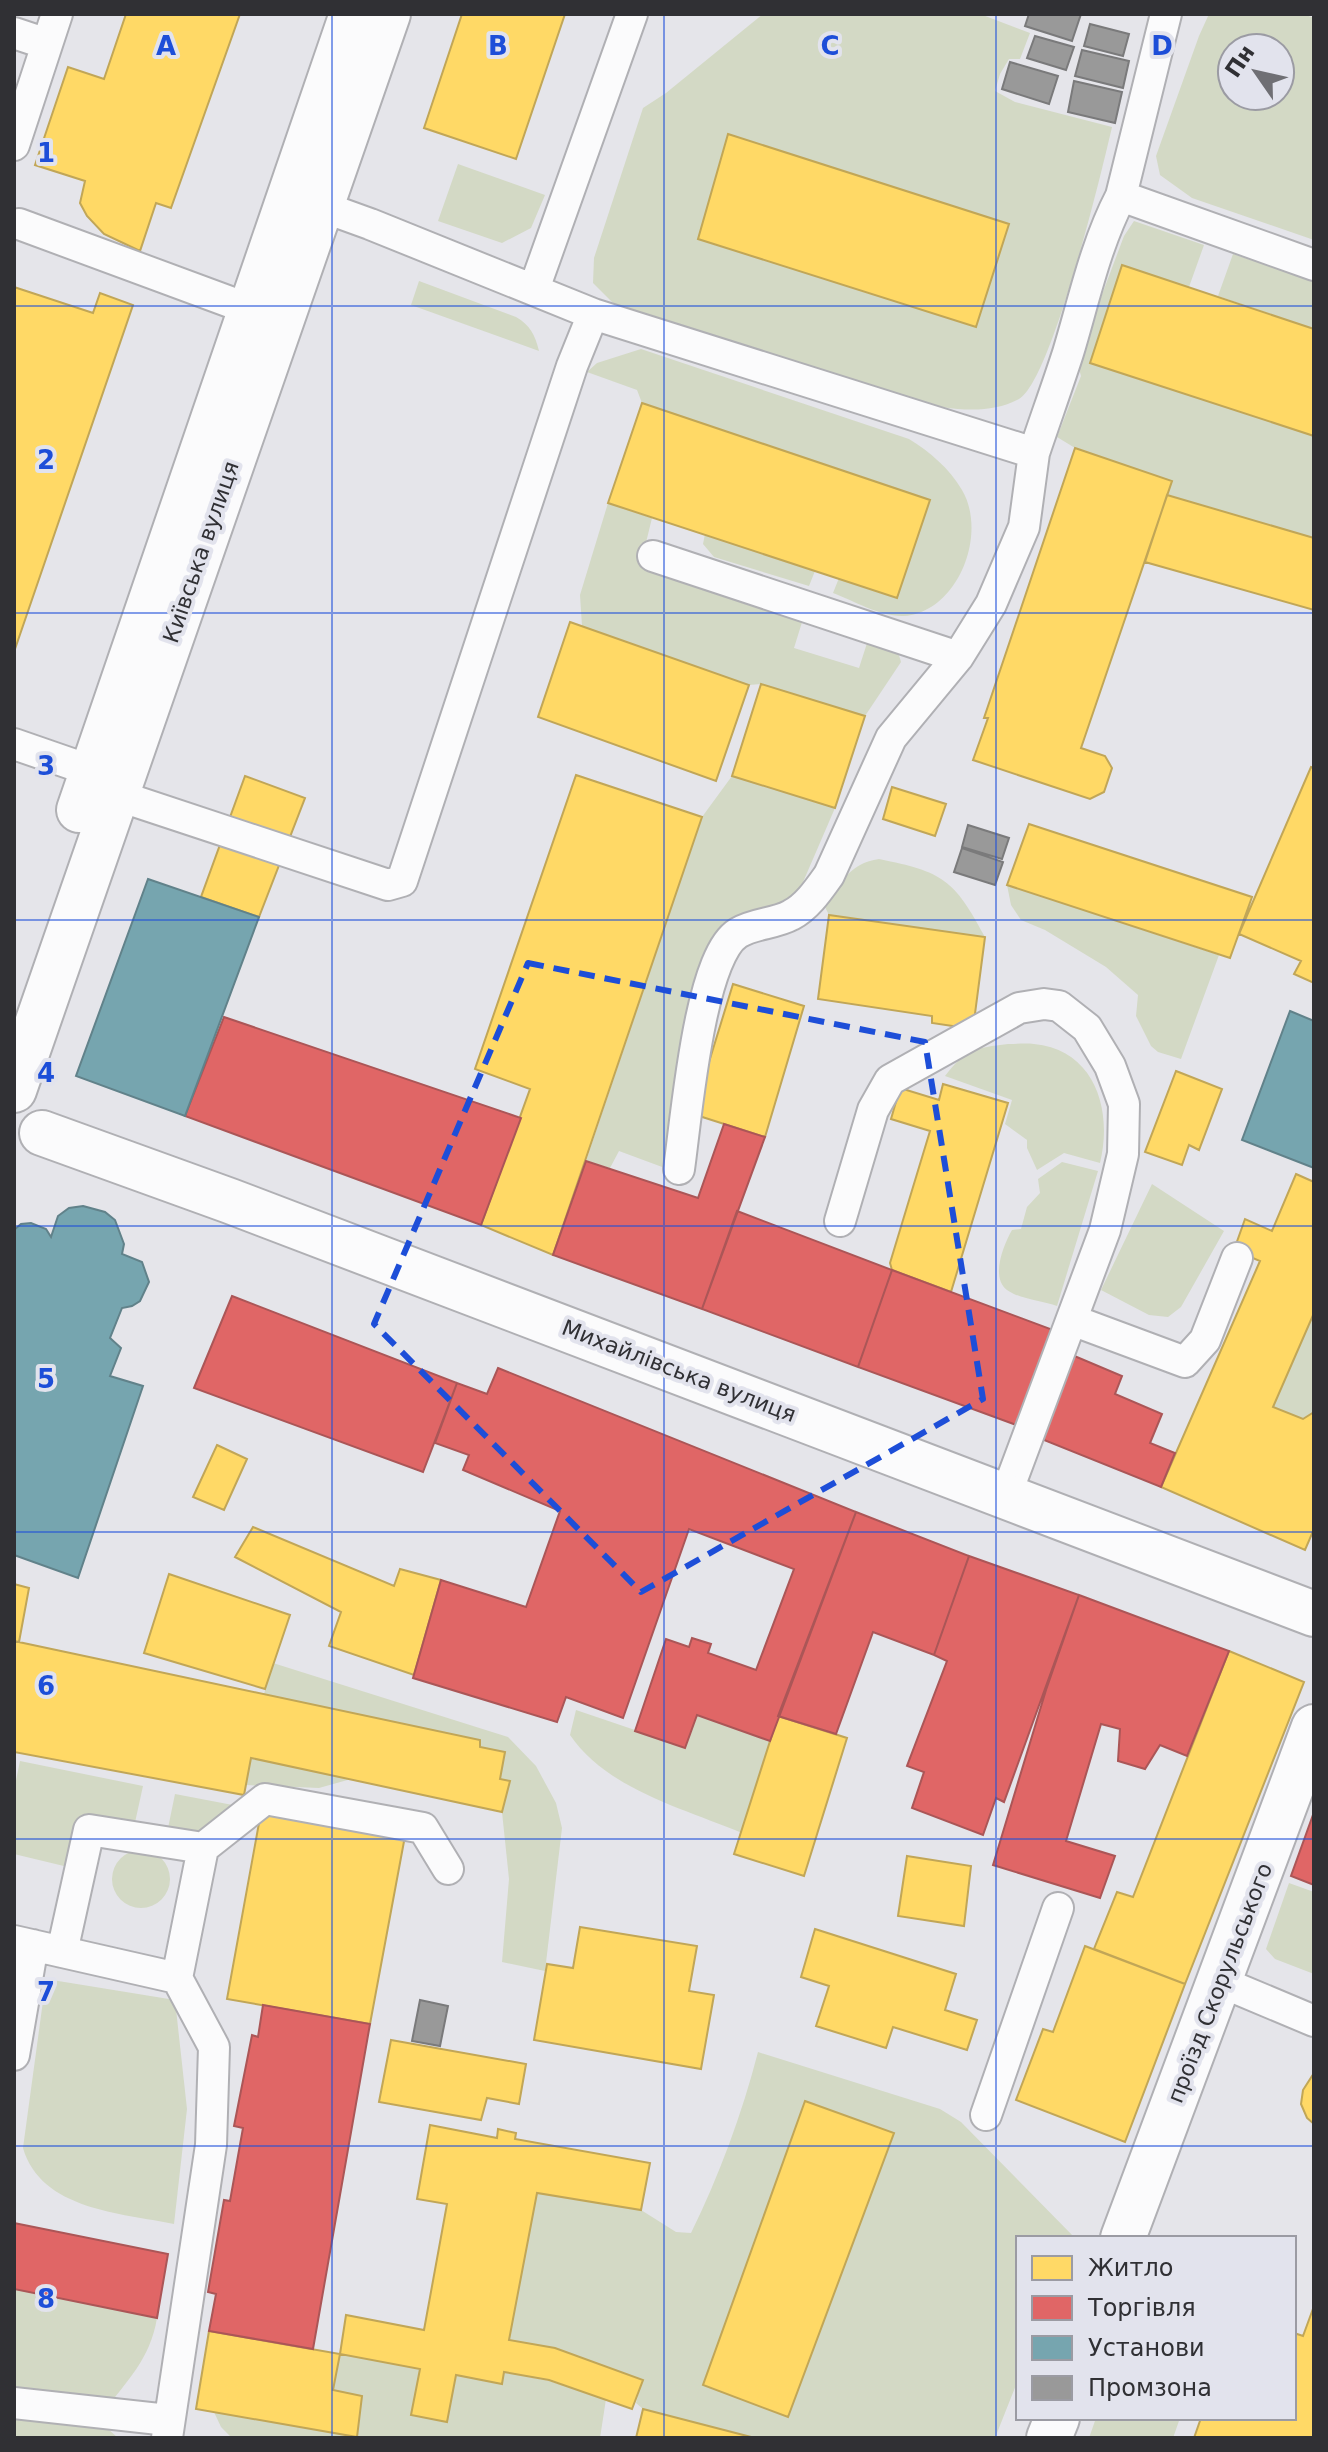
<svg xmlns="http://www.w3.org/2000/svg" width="1328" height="2452" font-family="'DejaVu Sans',sans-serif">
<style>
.green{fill:#d3d9c5;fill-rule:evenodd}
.homes{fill:#ffd966;stroke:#c1a657;stroke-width:2}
.shops{fill:#e06666;stroke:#ab5657;stroke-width:2}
.public{fill:#76a5af;stroke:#61828a;stroke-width:2}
.industry{fill:#999;stroke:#7a7a7b;stroke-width:2}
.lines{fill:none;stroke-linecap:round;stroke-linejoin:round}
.lane-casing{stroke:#b0b0b4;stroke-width:34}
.street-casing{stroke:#b0b0b4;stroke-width:48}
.primary-casing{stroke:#b0b0b4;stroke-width:48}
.lane{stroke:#fbfbfc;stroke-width:30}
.street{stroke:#fbfbfc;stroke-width:44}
.primary{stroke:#fbfbfc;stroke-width:44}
.marked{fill:none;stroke:#1d4ed8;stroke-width:6;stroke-dasharray:16 10;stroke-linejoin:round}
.grid{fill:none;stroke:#1d4ed8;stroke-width:2;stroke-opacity:0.55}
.labels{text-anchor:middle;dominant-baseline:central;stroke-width:8;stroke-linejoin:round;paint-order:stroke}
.street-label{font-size:22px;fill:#303034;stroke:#e2e3ed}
.grid-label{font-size:26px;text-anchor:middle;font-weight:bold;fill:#1d4ed8;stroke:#e2e3ed;stroke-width:8;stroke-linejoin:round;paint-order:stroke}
</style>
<rect width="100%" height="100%" fill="#e5e5ea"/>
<!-- green -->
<path class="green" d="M763 14H980L1030 33 1020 59H1009L1000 74 995 91 1015 102 1112 127C1102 171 1051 382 1019 399 988 416 948 409 916 402L627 310 612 302 593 283 594 258 643 108 666 93Z
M1209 14H1303L1314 18V240L1192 198 1160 175 1156 156 1199 36ZM1232 48H1280V96H1232Z
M458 164 545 195 531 228 502 243 438 221Z
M1134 221 1204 245 1189 287 1122 265 1091 362 1314 436V538L1167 495 1172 481 1075 448 1057 437 1081 376 1077 361 1124 236Z
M1233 254 1314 281V329L1218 296Z
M419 281 516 317C530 325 535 335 539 351L411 305Z
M641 349 909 439C930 452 949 468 962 490 988 534 958 612 904 616 881 617 854 601 833 593L839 578 897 598 930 500 642 403 637 390 587 372 597 363Z
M608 503 652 518 641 563 803 619 794 648 859 668 869 637C883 641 898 645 901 662L865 716 761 684 749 685 582 626 580 595Z
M705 534 815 571 809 586 714 557 703 544Z
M732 776 835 808 797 896 759 916H737L722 924 713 942 673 1171 619 1151 610 1168 586 1161 702 817Z
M879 859C943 872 954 879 985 937L829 915 824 905C841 883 850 863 879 859Z
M1007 885 1219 955 1181 1059 1158 1052 1151 1046 1136 1016 1138 995 1106 967 1045 930 1021 920 1011 905Z
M1008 1044C1017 1044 1026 1043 1034 1044 1095 1050 1113 1110 1100 1163L1064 1153 1037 1170 1027 1148V1140L1005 1124 1012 1100 945 1076C966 1049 975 1048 1008 1044Z
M1062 1162 1098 1171 1057 1306C1043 1301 1019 1299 1007 1290 990 1277 1004 1244 1012 1230L1021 1229 1027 1207 1040 1193 1038 1179Z
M1152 1184 1224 1231 1181 1307 1168 1317 1149 1315 1101 1290Z
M1314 1313V1412L1303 1419 1273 1407Z
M273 1663 508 1737 536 1766 556 1803 562 1828 545 1971 502 1962 509 1879 502 1812 510 1781 500 1779 505 1752 480 1747V1740L264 1694Z
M576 1710 685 1747 697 1715 770 1741 742 1833C682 1808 607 1789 570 1735Z
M251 1758 351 1779 319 1788 246 1785Z
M20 1761 143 1786 134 1827 78 1819 68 1867 14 1854V1790Z
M175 1794 238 1806 204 1837 167 1833Z
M112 1879a29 29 0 1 1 58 0a29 29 0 1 1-58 0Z
M1289 1883 1314 1892V1974L1275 1959 1266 1949Z
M46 1979 175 2000 187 2109 174 2224C121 2213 41 2210 23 2148Z
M758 2052 940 2109 961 2122 1074 2237 1018 2238V2380L995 2438H755L643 2409 636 2403 642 2380 555 2348 509 2340 537 2193 641 2210 676 2232 691 2233C719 2176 742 2114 758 2052Z
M14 2289 157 2318C150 2360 127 2380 103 2413L107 2428 118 2438H14Z
M340 2354 420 2369 412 2415 446 2422 456 2375 502 2384 504 2372 549 2381 606 2399 600 2438H232L221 2427 214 2412 357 2437 362 2397 333 2390Z
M1096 2418H1180L1173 2438H1089Z"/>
<!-- homes -->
<path class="homes" d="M126 14H240L171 208 156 203 140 251 104 234 87 216 80 203 85 181 35 165 68 67 104 79Z
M462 14H565L516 159 424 128Z
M728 134 1009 224 976 327 698 239Z
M1122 265 1314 329V436L1090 363Z
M14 287 93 313 100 293 133 305 14 652Z
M642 403 930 500 897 598 608 503Z
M1075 448 1172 481 1081 748 1105 756 1112 768 1104 792 1090 799 973 760 988 718H984Z
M1167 495 1314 538V610L1145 562Z
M570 622 749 685 716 781 538 717Z
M761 684 865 716 835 808 732 776Z
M1311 767 1314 768V983L1294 974 1301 961 1239 934Z
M576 775 702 817 553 1255 481 1225 530 1089 475 1069Z
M245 776 305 798 259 917 201 897Z
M892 787 946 804 935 836 883 819Z
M1029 824 1252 897 1230 958 1007 885Z
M829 915 985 937 973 1029 932 1023V1016L818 999Z
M733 984 804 1006 765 1137 693 1114Z
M1176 1071 1222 1089 1199 1150 1189 1145 1182 1165 1145 1152Z
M943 1084 1008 1103 951 1292 892 1270 890 1263 930 1131 891 1119 900 1088 939 1100Z
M1296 1174 1314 1182V1313L1273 1407 1303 1419 1314 1412V1529L1305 1550 1161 1487 1260 1261 1234 1250 1245 1219 1272 1231Z
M217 1445 247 1459 224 1510 193 1497Z
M253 1527 394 1586 400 1569 441 1580 414 1675 329 1646 341 1612 235 1557Z
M169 1574 290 1615 265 1689 144 1653Z
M14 1584 29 1588 19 1642 14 1641Z
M14 1641 480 1740V1747L505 1752 500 1779 510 1781 502 1812 251 1758 244 1795 14 1752Z
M1229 1651 1304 1682 1185 1984 1094 1949 1117 1892 1133 1897Z
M778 1716 847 1738 804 1876 734 1854Z
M261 1812 405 1836 370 2024 227 1999Z
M907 1856 971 1866 964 1926 898 1916Z
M580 1927 697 1946 689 1991 714 1995 701 2069 534 2040 547 1964 573 1968Z
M815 1929 956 1974 945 2010 977 2020 967 2050 893 2027 886 2048 816 2026 829 1986 801 1977Z
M1085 1946 1185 1984 1125 2142 1016 2100 1043 2029 1053 2032Z
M391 2040 526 2064 519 2104 487 2098 481 2120 379 2102Z
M1314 2073V2124L1307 2118 1301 2104 1303 2090Z
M805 2101 894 2133 788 2417 703 2385Z
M430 2125 497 2138 498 2129 516 2133 515 2139 650 2163 641 2210 537 2193 509 2340 555 2348 643 2380 632 2409 549 2380 504 2372 502 2384 456 2375 447 2422 411 2415 420 2369 340 2354 346 2315 424 2330 447 2204 417 2199Z
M1314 2306V2438H1194L1201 2418H1294V2333L1303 2336Z
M209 2331 340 2354 333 2390 362 2396 357 2437 196 2409Z
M643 2409 697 2423 755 2438H636Z"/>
<!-- shops -->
<path class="shops" d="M224 1017 521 1118 481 1225 185 1116Z
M724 1124 765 1137 702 1309 553 1255 586 1161 698 1198Z
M737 1211 892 1270 858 1367 702 1309Z
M892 1270 1053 1330 1019 1426 858 1367Z
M232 1296 457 1383 423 1472 194 1388Z
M1072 1355 1122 1376 1115 1394 1162 1414 1150 1443 1175 1453 1161 1487 1039 1438Z
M498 1368 856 1512 770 1741 697 1715 685 1748 635 1731 666 1639 689 1647 692 1638 711 1644 708 1653 756 1670 794 1569 689 1529 623 1718 566 1697 557 1722 413 1678 441 1580 526 1607 560 1511 463 1470 469 1455 435 1443 457 1383 487 1394Z
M856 1512 969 1556 934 1655 873 1632 836 1734 778 1716Z
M969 1556 1079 1595 1004 1802 996 1798 983 1835 912 1808 924 1772 907 1766 947 1661 934 1655Z
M1079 1595 1229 1651 1187 1756 1160 1745 1145 1769 1118 1761 1120 1729 1101 1724 1066 1841 1115 1856 1100 1898 993 1865 1046 1690Z
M1314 1812V1885L1291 1876Z
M263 2005 370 2024 313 2349 209 2331 216 2294 208 2292 224 2200 230 2201 243 2128 234 2126 252 2035 258 2037Z
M14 2223 168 2254 157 2318 14 2289Z"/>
<!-- public -->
<path class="public" d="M148 879 259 917 185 1116 76 1076Z
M1290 1011 1314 1021V1168L1242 1140Z
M83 1206 105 1212 115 1220 124 1244 122 1254 142 1262 149 1282 140 1301 132 1306 122 1308 110 1338 121 1348 110 1376 143 1386 78 1578 14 1555V1230L21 1224 31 1223 46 1229 51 1237 58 1216 69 1208Z"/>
<!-- industry -->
<path class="industry" d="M1029 14H1081L1072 41 1025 26Z
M1090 24 1129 34 1123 56 1084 46Z
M1035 36 1074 47 1066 70 1027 58Z
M1082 50 1129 61 1123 88 1075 76Z
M1010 62 1058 76 1049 104 1002 89Z
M1074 81 1122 92 1115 123 1068 112Z
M968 825 1009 838 1002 859 962 847Z
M962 848 1003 862 995 885 954 872Z
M420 2000 448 2006 440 2046 412 2041Z"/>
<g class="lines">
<defs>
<path id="lane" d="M14 33 47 44
M14 145 57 14
M1121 196 1314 265
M323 207 370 224 593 314 1034 453C1045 420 1057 387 1068 353 1084 300 1095 246 1121 196L1166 14
M19 224 249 309
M534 289 632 14
M653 556 958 657
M14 744 92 771
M98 789 388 885 402 881 572 366 593 314
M679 1169C686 1121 699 957 738 933 754 923 775 924 791 915 807 907 819 889 829 875L891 738 958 657 991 604 1024 527 1034 453
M840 1221 873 1110 890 1080 1019 1008 1044 1004 1059 1006 1087 1028 1110 1066 1124 1104 1123 1154 1105 1230 1006 1495
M1072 1320 1185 1362 1205 1340 1237 1258
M14 1941 177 1978 214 2047 211 2145 167 2438
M62 1952 89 1830 203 1848
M177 1978 203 1848 265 1799 423 1828 448 1869
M1221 1982 1314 2021
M14 2055 33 1945
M986 2115 1058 1908
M14 2403 168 2420"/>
<path id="street" d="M42 1133 230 1201 1314 1614
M1123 2238 1314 1727
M1049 2438 1057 2418"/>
<path id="primary" d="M79 810 352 14
M14 1090 388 14"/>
</defs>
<!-- lane casing -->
<use href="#lane" class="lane-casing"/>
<!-- street casing -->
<use href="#street" class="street-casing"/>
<!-- primary casing -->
<use href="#primary" class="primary-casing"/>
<!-- lane -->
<use href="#lane" class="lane"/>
<!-- street -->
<use href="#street" class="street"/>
<!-- primary -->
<use href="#primary" class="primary"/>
</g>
<!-- marked area -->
<path class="marked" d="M528 963 925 1042 983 1399 641 1592 374 1324Z"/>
<!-- grid -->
<path class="grid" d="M332 14V2438M664 14V2438M996 14V2438M14 306H1314M14 613H1314M14 920H1314M14 1226H1314M14 1532H1314M14 1839H1314M14 2146H1314"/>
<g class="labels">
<!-- street labels -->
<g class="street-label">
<text transform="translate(201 552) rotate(-71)">Київська вулиця</text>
<text transform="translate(679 1371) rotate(21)">Михайлівська вулиця</text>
<text transform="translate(1220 1983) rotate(-69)">проїзд Скорульського</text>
</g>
</g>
<g class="grid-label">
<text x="166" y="55">A</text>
<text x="498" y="55">B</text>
<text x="830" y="55">C</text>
<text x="1162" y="55">D</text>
<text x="46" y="162">1</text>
<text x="46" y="469">2</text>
<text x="46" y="775">3</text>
<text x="46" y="1082">4</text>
<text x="46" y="1388">5</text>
<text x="46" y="1695">6</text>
<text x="46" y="2001">7</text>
<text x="46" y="2308">8</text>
</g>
<!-- border -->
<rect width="1328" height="2452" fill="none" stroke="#303034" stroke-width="32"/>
<!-- legend -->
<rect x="1016" y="2236" width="280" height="184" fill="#e2e3ed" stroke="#9b9ba3" stroke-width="2"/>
<rect x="1032" y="2256" width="40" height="24" fill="#ffd966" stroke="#9b9ba3" stroke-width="2"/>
<text x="1088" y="2276" font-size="24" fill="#303034">Житло</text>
<rect x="1032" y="2296" width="40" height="24" fill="#e06666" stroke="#9b9ba3" stroke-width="2"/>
<text x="1088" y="2316" font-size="24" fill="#303034">Торгівля</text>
<rect x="1032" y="2336" width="40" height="24" fill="#76a5af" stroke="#9b9ba3" stroke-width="2"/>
<text x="1088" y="2356" font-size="24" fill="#303034">Установи</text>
<rect x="1032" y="2376" width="40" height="24" fill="#999999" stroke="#9b9ba3" stroke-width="2"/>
<text x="1088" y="2396" font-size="24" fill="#303034">Промзона</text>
<!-- north arrow -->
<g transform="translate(1256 72) rotate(304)"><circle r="38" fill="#e2e3ed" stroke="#9b9ba3" stroke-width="2"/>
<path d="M0-6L14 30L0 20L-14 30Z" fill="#6f6f74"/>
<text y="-12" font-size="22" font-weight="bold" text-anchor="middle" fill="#303034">Пн</text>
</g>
</svg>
